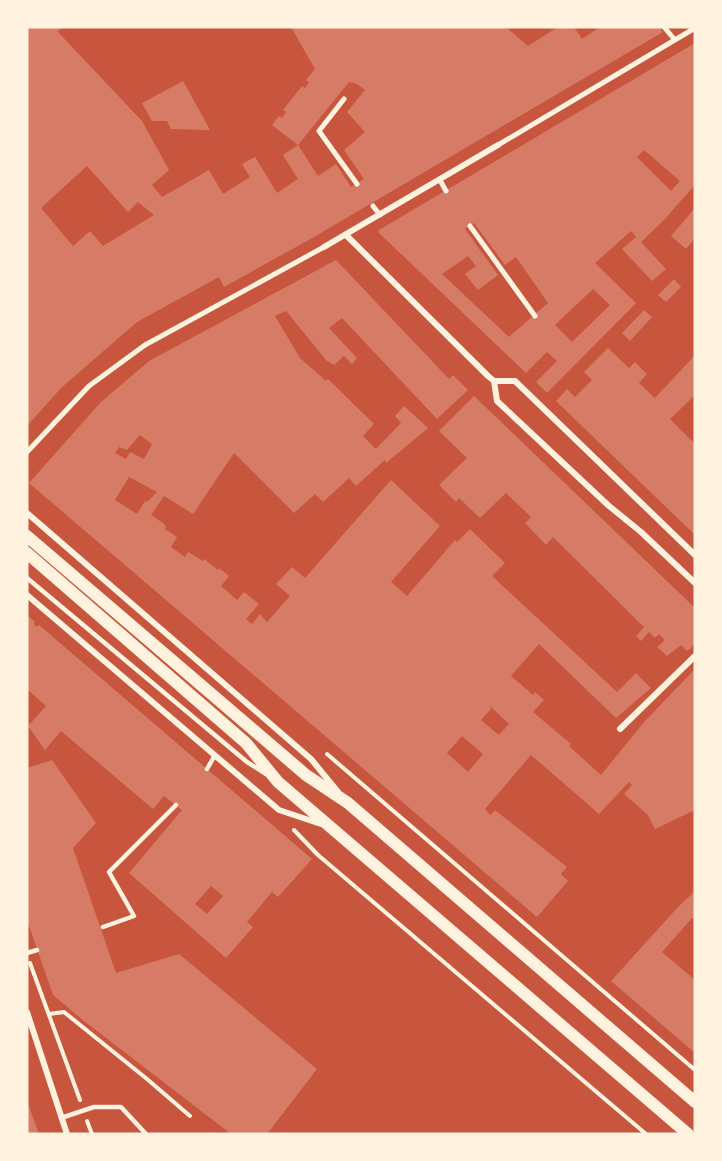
<svg xmlns="http://www.w3.org/2000/svg" width="722" height="1161" font-family="'PT Sans',sans-serif">
<style>
.building{fill:#d67c66;fill-rule:evenodd}
.lines{fill:none;stroke-linecap:round;stroke-linejoin:round}
.path{stroke:#fff3e0;stroke-width:4}
.service{stroke:#fff3e0;stroke-width:4.5}
.pedestrian{stroke:#fff3e0;stroke-width:5}
.minor{stroke:#fff3e0;stroke-width:6}
.secondary{stroke:#fff3e0;stroke-width:12}
</style>
<rect width="100%" height="100%" fill="#c8553d"/>
<!-- building -->
<path class="building" d="M27 27H65L57 31 142 121 169 170 152 185 162 197 209 170 223 194 250 177 242 164 255 157 277 193 298 179 283 155 298 145 318 176 336 164 351 187 364 179 344 150 365 132 347 112 365 90 357 84 349 82 298 145 272 125 279 116 282 118 286 112 283 110 302 86 305 88 309 82 306 80 315 69 291 27H506L528 46 558 27H574L582 39 600 27H659L663 32 314 237 224 287 219 277 137 322 61 388 27 426ZM87 166 128 212 138 202 154 215 103 246 90 231 73 246 41 208Z
M695 43V185L662 222 641 242 666 269 652 281 622 249 636 237 631 231 595 263 636 303 547 393 536 382 557 361 547 352 526 373 379 233V230ZM644 150 680 181 671 191 637 157ZM474 223 505 265 516 257 548 303 509 337 442 274 468 256 476 266 465 274 478 290 498 275 465 229ZM593 289 610 305 572 342 555 325Z
M183 81 210 130 171 129 167 121H152L142 103Z
M695 208V238L686 249 671 236Z
M336 260 449 379 453 375 468 390 437 419 342 318 329 328 357 358 352 364 344 356 334 365 327 361 286 311 275 316 300 358 326 381 328 379 374 424 363 436 376 449 401 423 395 416 404 406 428 428 386 463 385 460 356 486 349 478 323 502 315 494 294 513 234 453 193 514 164 496 151 515 163 523 166 527 165 529 177 537 171 547 185 557 188 552 203 561 204 559 218 570 219 568 229 576 221 586 237 600 244 592 259 604 246 619 252 624 260 614 267 622 290 596 276 584 292 567 305 578 391 480 440 526 391 582 407 596 455 540 457 542 470 529 505 563 492 576 617 692 636 673 651 688 616 718 539 644 511 676 533 695 535 692 544 700 533 712 571 744 569 746 601 775 645 721 695 669V810L655 829 648 815 624 794 632 785 629 782 599 814 531 755 485 809 490 815 495 810 567 867 561 874 568 881 537 917 29 483 100 403 149 361ZM140 435 152 444 144 459 130 452 126 459 115 453 119 447 127 450ZM129 477 157 492 147 502 145 501 137 514 115 500ZM490 706 509 724 499 735 481 720 491 709ZM462 736 483 754 468 772 447 753Z
M674 279 681 287 666 302 658 295Z
M644 310 652 317 630 341 622 333Z
M608 348 629 368 635 362 647 374 639 383 655 398 695 355V395L670 419 695 444V535L556 401 567 389 575 397 592 380 584 372Z
M474 396 695 608V643L690 649 687 651 681 645 667 656 657 647 665 640 659 634 655 638 649 632 641 641 636 636 644 627 553 537 546 545 525 523 531 517 506 493 480 518 459 498 456 502 439 485 467 458 439 431Z
M27 615 35 622 34 624 37 627 39 625 312 859 278 897 272 892 247 922 253 927 226 958 129 873 182 810 164 796 153 809 61 731 45 750 28 726 46 706 27 689ZM211 886 223 896 207 914 195 904Z
M52 760 96 823 73 848 116 973 179 954 317 1069 267 1134H231L84 1021 53 995 27 920V768Z
M695 891V921L692 918 662 952 695 980V1053L611 981 678 907Z
M27 1101 39 1134H27Z"/>
<g class="lines">
<!-- path -->
<path class="path" d="M327 754 695 1070
M294 830 318 855 646 1134
M30 963 80 1100
M49 1014 64 1012 147 1079 190 1116
M87 1121 92 1134"/>
<!-- service -->
<path class="service" d="M27 578 247 762 266 774
M207 769 215 755
M103 927 134 916 109 872 176 805
M27 953 37 950
M61 1118 94 1107H121L146 1134"/>
<!-- pedestrian -->
<path class="pedestrian" d="M664 27 675 40
M344 99 319 131 357 184
M498 145 695 28
M440 180 446 191
M373 206 380 215
M470 226 535 316
M27 452 89 386 145 345 324 247"/>
<!-- minor -->
<path class="minor" d="M346 235 488 376 494 381H515L695 555
M324 247 498 145
M494 381 497 401 609 506 641 532 695 583
M27 513 311 759 338 792
M27 595 279 810 321 824
M620 729 695 656
M27 1012 67 1134"/>
<!-- secondary -->
<path class="secondary" d="M27 536 306 775 348 803 695 1102
M27 553 246 743 278 782 688 1134"/>
</g>
<!-- border -->
<rect width="722" height="1161" fill="none" stroke="#fff3e0" stroke-width="57"/>
</svg>
